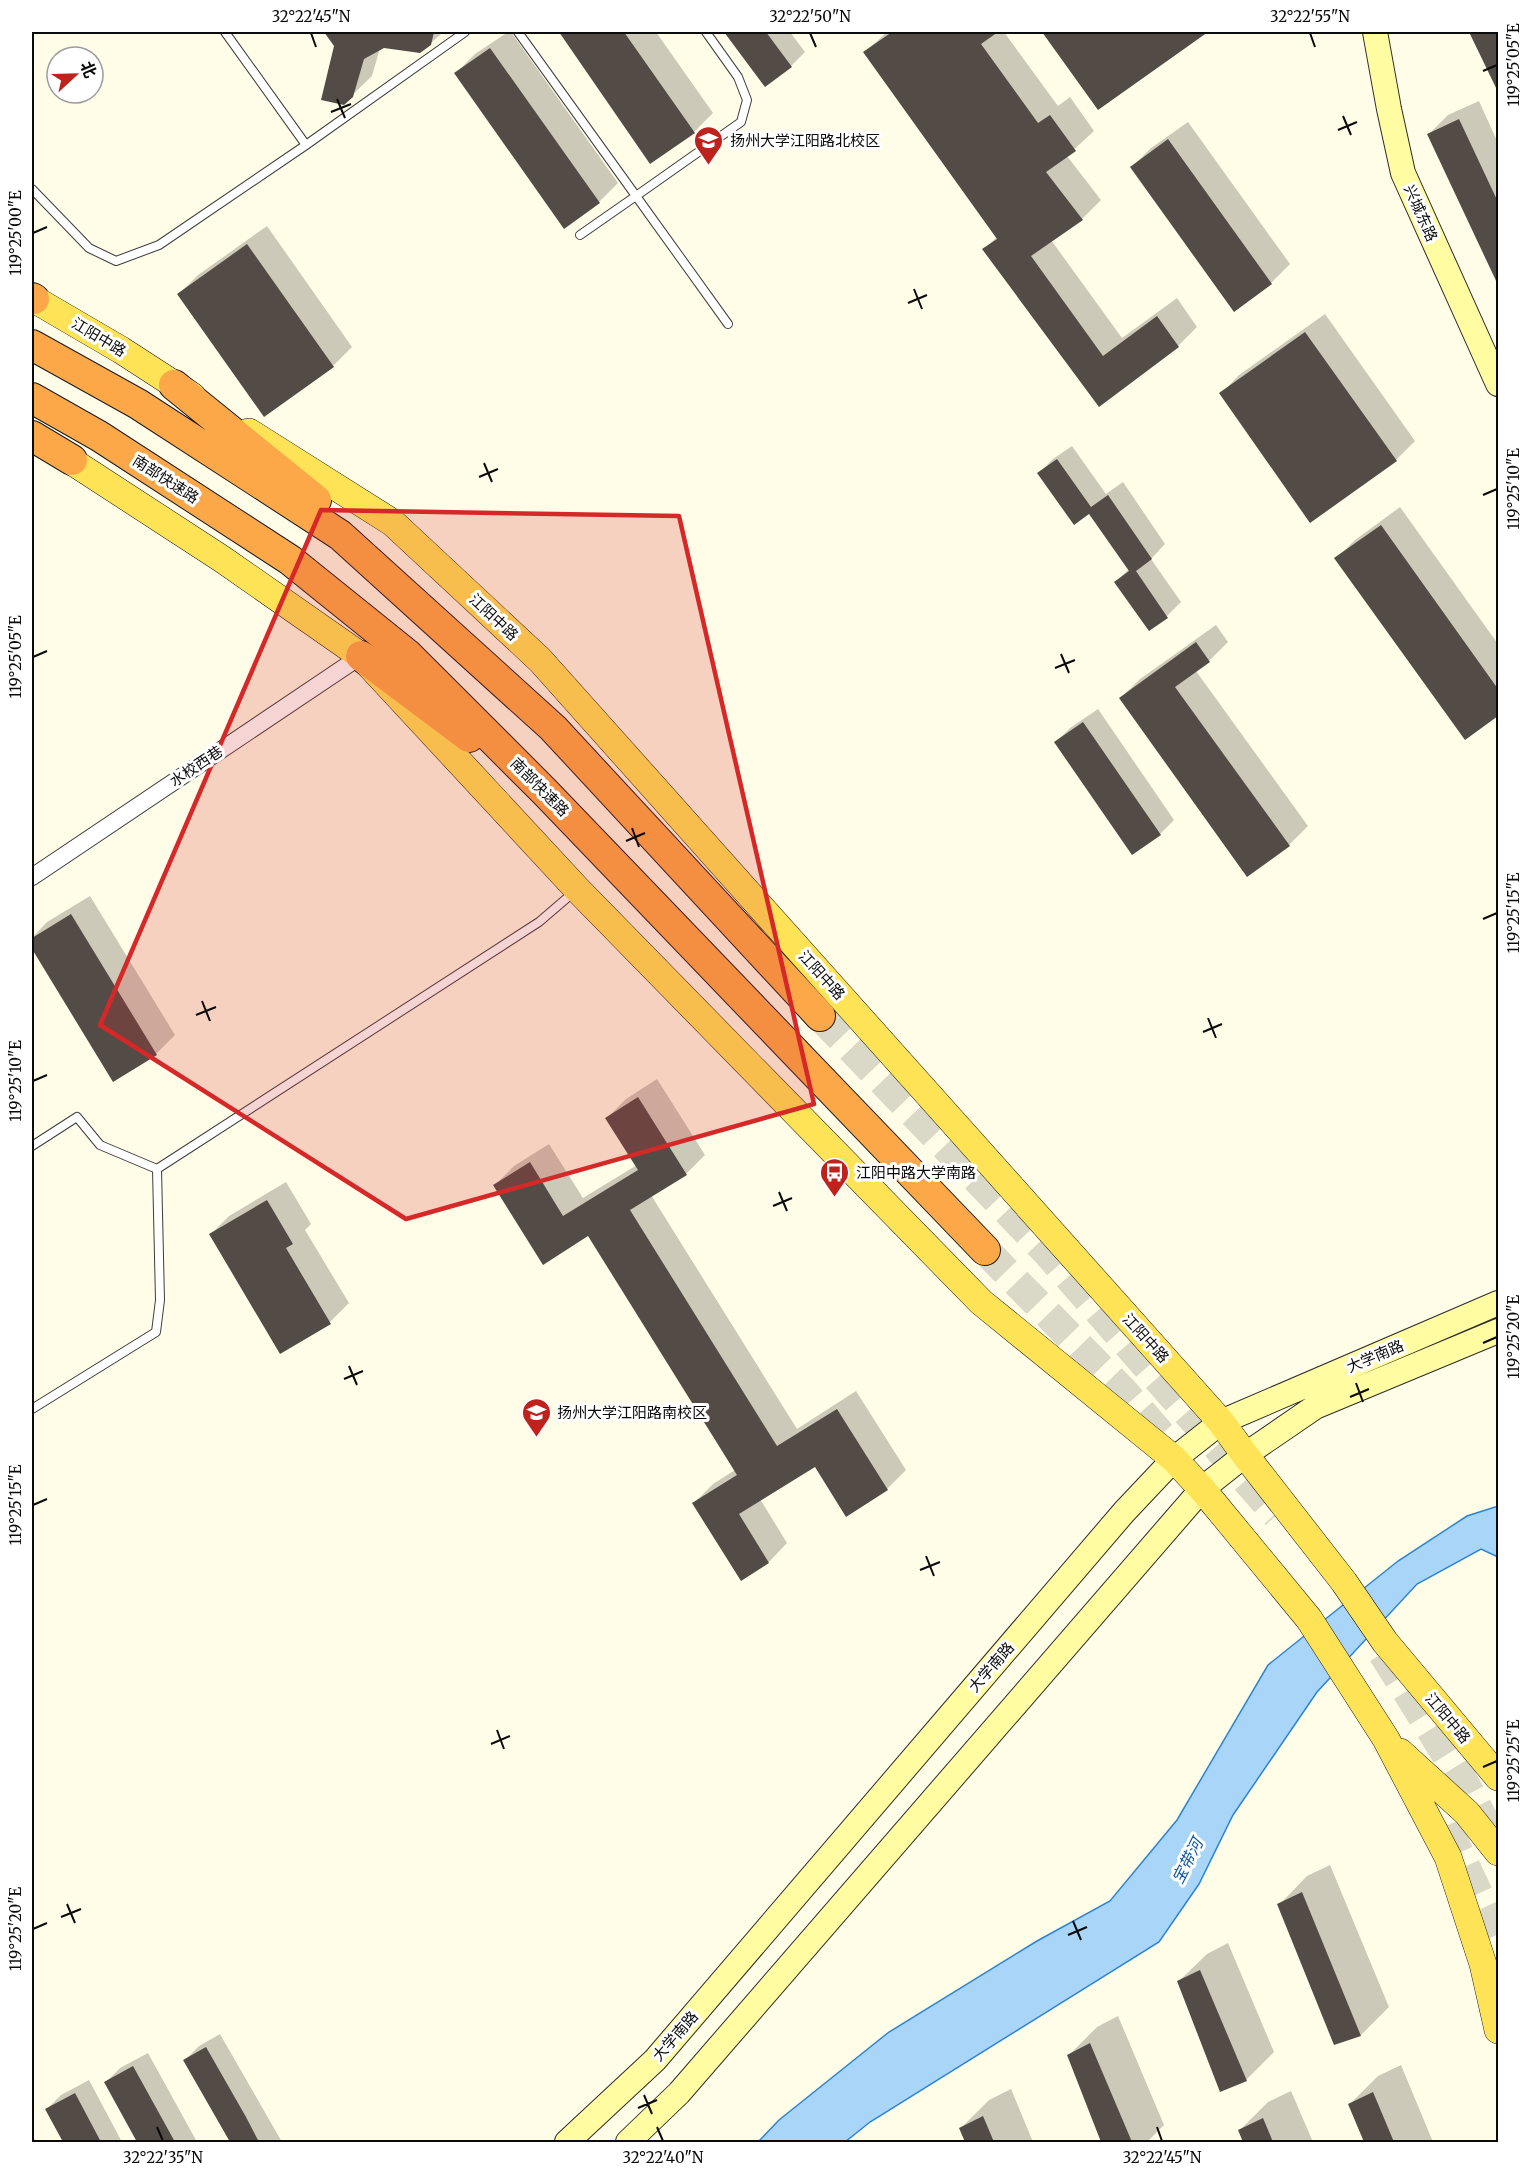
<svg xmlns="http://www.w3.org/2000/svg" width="1530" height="2174" font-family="Merriweather,'Noto Sans SC',serif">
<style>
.water{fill:#a9d5f9;stroke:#2c84d4;stroke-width:1.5}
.shadow{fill:#0003}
.building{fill:#534c46}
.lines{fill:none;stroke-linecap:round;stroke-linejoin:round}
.highway-tunnel{stroke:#dad8c6;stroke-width:30;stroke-dasharray:30 15;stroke-linecap:butt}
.lane-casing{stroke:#3d3d3d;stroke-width:10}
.street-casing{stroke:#3d3d3d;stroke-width:18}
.secondary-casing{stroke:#2c2c2c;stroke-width:26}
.primary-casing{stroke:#1b1b1b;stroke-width:28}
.highway-casing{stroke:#1b1b1b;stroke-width:32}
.lane{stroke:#fff;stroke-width:8}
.street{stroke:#fff;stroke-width:16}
.secondary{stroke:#fffca2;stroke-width:24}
.primary{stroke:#ffe357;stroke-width:27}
.highway{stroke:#fca848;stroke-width:30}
.marked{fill:#d62828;fill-opacity:0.2;stroke:#d62828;stroke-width:4.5;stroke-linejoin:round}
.ticks{fill:none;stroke:#0a0a0a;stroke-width:2}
.labels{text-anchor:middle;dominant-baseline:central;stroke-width:6;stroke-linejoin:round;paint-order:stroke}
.poi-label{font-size:15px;fill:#0a0a0a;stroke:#fff;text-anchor:start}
.street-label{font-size:15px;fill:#0a0a0a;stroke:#fff}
.water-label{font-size:16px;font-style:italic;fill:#0f55a0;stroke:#fff}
.neatline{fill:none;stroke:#0a0a0a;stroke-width:2}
.ticks-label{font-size:15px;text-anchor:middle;fill:#0a0a0a}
</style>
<rect width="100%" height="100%" fill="#fffce7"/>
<!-- water -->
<path class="water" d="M1495 1507H1498V1557L1481 1549 1417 1584 1317 1692 1233 1815 1199 1884 1159 1942 870 2122 845 2142H758L779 2120 889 2032 1037 1941 1110 1901 1177 1820 1268 1665 1398 1561 1467 1516Z"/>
<!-- shadow -->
<path class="shadow" d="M326 32H443L430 44 384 46 380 48 372 76 344 103 336 46Z
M508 32H511L618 183 599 202 456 73 475 54Z
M560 32H656L713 113 694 132 651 162Z
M726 32H790L805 52 791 66 765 85Z
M887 32H1004L1058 106 1070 97 1094 131 1067 156 1101 200 1082 219 1051 240 1122 338 1177 298 1197 327 1178 346 1100 405 984 249 997 237 865 52Z
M1044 32H1205L1098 108Z
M1470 32H1498V89Z
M1479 101 1498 143V281L1429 134 1448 115Z
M1188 122 1290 264 1271 283 1132 167 1151 148Z
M267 226 352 347 333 366 179 294 198 275Z
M1325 314 1415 441 1396 460 1221 394 1239 375Z
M1072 446 1106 494 1123 482 1165 544 1151 559 1181 602 1167 616 1149 629 1116 582 1129 569 1089 512 1039 473 1053 459Z
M1400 507 1498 644V714L1465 738 1336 559 1355 540Z
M1216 625 1228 642 1209 661 1196 671 1308 826 1289 845 1121 698 1140 679Z
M1098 709 1174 820 1160 834 1056 742 1070 728Z
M90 896 175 1035 156 1054 113 1080 32 946V938L47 922Z
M657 1079 705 1155 686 1174 651 1195 797 1429 856 1391 906 1470 887 1489 815 1465 760 1499 787 1543 769 1562 741 1579 694 1503 713 1484 735 1470 589 1234 495 1185 514 1166 549 1144 583 1198 637 1165 607 1118 626 1099Z
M286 1182 311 1224 305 1230 349 1303 330 1322 210 1235 229 1216Z
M1330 1865 1389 2007 1361 2035 1335 2043 1279 1905 1307 1876Z
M1228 1943 1274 2052 1246 2080 1178 1982 1207 1954Z
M1118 2016 1164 2125 1147 2142H1103L1069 2055 1097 2027Z
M220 2034 282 2142H232L185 2060 199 2046Z
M148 2053 197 2142H138L106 2082 120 2068Z
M1401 2065 1433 2142H1365L1350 2104 1378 2076Z
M89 2080 122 2142H65L47 2109 61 2095Z
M1011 2089 1033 2142H967L961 2128 989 2100Z
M1291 2091 1313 2142H1245L1240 2130 1268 2102Z
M32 2134 36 2142H32Z"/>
<!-- building -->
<path class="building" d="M324 32H434L431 45 420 53 384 48 364 59 353 97 344 105 321 100 334 46Z
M559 32H624L695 133 650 164Z
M724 32H766L792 67 765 87Z
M892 32H998L981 44 1038 123 1050 115 1076 151 1046 172 1083 220 1031 256 1103 356 1157 316 1179 347 1099 407 982 249 997 239 863 52Z
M1042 32H1208L1098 110Z
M1469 32H1498V92Z
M490 48 600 203 564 229 454 73Z
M1459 119 1498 202V285L1427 134Z
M1168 139 1272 284 1234 312 1130 167Z
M247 244 334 367 264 417 177 294Z
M1305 332 1397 461 1310 523 1219 393Z
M1057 459 1091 507 1108 495 1152 559 1136 571 1168 618 1149 631 1114 582 1129 571 1089 514 1074 525 1037 473Z
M1381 525 1498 689V716L1465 740 1334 558Z
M1196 642 1210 662 1175 687 1290 846 1247 877 1119 698Z
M1083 722 1161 835 1132 855 1054 742Z
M71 914 157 1055 113 1082 32 949V938Z
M638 1097 687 1175 630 1210 777 1446 837 1409 888 1490 846 1517 815 1467 739 1514 769 1563 741 1581 692 1503 737 1475 588 1236 543 1265 493 1185 530 1162 563 1216 638 1170 605 1118Z
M267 1200 293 1244 286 1248 331 1324 280 1354 209 1234Z
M1302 1892 1361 2036 1334 2045 1277 1904Z
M1200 1970 1247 2081 1220 2092 1177 1981Z
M1090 2043 1132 2142H1101L1067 2055Z
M206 2047 246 2117 259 2142H230L183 2060Z
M133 2066 175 2142H137L104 2082Z
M1373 2092 1394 2142H1364L1348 2104Z
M75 2093 101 2142H63L45 2109Z
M983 2116 994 2142H965L959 2128Z
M1263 2118 1273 2142H1243L1238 2130Z"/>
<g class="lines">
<!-- highway-tunnel -->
<path class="highway-tunnel" d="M820 1016 1046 1251 1277 1515
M985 1250 1122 1390 1177 1453
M1383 1653 1466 1786 1492 1836
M1446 1826 1498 1936"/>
<defs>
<path id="lane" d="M225 32 306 145
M518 32 636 196 741 122 747 100 738 77 706 32
M32 189 89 248 116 261 159 245 306 145 465 32
M580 235 636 196 728 324
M32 1146 77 1117 100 1145 157 1169
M157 1169 539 922 574 892
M32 1409 156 1332 160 1300 157 1169"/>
<path id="street" d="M32 877 361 656"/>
<path id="secondary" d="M1375 32 1389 109 1403 173 1498 384
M567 2142 655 2060 1124 1512 1174 1459 1221 1422 1498 1303
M628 2142 679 2093 1202 1489 1245 1455 1315 1407 1498 1331"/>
<path id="primary" d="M32 298 121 350 192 396
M249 432 393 523 540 660 1221 1422 1245 1455 1344 1582 1385 1642 1498 1777
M53 449 222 559 361 656 577 889 981 1302 1174 1459 1202 1489 1309 1619 1386 1739 1448 1857 1483 1964 1498 2030
M1400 1752 1467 1813 1498 1852"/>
<path id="highway" d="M32 298 34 299
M32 345 138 404 340 535 553 728 820 1016
M174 385 316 500
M32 398 99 436 290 560 408 655 545 792 985 1250
M32 436 72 460
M361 656 469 737"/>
</defs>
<!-- lane casing -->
<use href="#lane" class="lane-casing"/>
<!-- street casing -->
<use href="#street" class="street-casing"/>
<!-- secondary casing -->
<use href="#secondary" class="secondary-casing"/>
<!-- primary casing -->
<use href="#primary" class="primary-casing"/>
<!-- highway casing -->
<use href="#highway" class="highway-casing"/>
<!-- lane -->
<use href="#lane" class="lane"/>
<!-- street -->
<use href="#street" class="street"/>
<!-- secondary -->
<use href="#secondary" class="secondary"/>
<!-- primary -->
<use href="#primary" class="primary"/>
<!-- highway -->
<use href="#highway" class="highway"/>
</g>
<!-- marked area -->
<path class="marked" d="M321 510 679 516 814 1104 406 1219 100 1025Z"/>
<!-- ticks -->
<path class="ticks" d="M311 33 316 47M810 33 816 47M1310 33 1315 47M1483 71 1497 65M337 99 345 118M331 112 351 104M1343 116 1351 135M1338 130 1357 122M33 233 47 227M914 289 922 309M908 303 927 295M484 463 492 482M479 477 498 469M1483 495 1497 489M1061 654 1069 673M33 657 47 651M1055 668 1075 660M632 828 639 847M626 841 645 833M1483 919 1497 913M202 1001 210 1021M196 1015 216 1007M1208 1018 1216 1038M1203 1032 1222 1024M33 1081 47 1075M779 1192 787 1211M773 1206 792 1198M1483 1343 1497 1337M349 1366 357 1385M344 1379 363 1371M1356 1383 1363 1402M1350 1397 1369 1389M33 1505 47 1499M926 1556 934 1576M920 1570 940 1562M497 1730 504 1749M491 1744 510 1736M1483 1767 1497 1761M67 1904 75 1923M61 1917 81 1909M1073 1921 1081 1940M33 1929 47 1923M1068 1935 1087 1927M644 2095 652 2114M638 2108 657 2100M157 2127 163 2141M657 2127 663 2141M1157 2127 1162 2141"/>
<!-- icons -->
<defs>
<symbol id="university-pin" viewBox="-11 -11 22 30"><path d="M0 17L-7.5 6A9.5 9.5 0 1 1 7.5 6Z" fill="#bf211c" stroke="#fff"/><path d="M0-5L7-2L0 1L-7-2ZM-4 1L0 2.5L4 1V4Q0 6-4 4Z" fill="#fff"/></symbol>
<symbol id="bus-pin" viewBox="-11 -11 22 30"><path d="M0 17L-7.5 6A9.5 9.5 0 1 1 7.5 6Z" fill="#bf211c" stroke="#fff"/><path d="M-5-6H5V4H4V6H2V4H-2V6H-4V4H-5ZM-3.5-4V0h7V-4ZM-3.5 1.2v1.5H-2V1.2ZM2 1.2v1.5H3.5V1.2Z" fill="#fff"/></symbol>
</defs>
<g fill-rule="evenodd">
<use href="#university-pin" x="692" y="124" width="33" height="45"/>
<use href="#bus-pin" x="818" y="1156" width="33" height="45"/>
<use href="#university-pin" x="520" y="1396" width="33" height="45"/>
</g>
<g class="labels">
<!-- poi labels -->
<g class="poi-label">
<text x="730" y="140">扬州大学江阳路北校区</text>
<text x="856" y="1172">江阳中路大学南路</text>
<text x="557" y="1412">扬州大学江阳路南校区</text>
</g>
<!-- street labels -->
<g class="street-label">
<text transform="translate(1421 213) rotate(66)">兴城东路</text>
<text transform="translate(99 337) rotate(31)">江阳中路</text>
<text transform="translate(166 479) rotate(33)">南部快速路</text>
<text transform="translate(494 617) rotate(43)">江阳中路</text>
<text transform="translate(196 766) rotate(-34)">水校西巷</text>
<text transform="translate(540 787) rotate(45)">南部快速路</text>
<text transform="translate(822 975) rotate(48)">江阳中路</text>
<text transform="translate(1146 1338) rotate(48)">江阳中路</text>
<text transform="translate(1375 1356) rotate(-23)">大学南路</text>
<text transform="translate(991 1667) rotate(-49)">大学南路</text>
<text transform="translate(1448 1718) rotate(50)">江阳中路</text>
<text transform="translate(675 2036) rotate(-49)">大学南路</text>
</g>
<!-- water labels -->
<g class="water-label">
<text transform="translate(1187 1861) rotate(-63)">宝带河</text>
</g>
</g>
<!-- border -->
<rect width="1530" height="2174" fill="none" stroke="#ffffff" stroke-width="66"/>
<!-- north arrow -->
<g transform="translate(75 75) rotate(68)"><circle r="28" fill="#ffffff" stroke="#9d9d9d" stroke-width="1.5"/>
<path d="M0-4.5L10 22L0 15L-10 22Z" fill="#bf211c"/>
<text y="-9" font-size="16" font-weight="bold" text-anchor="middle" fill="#0a0a0a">北</text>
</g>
<rect x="33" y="33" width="1464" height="2108" class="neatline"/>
<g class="ticks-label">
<text x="311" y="22">32°22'45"N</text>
<text x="810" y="22">32°22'50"N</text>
<text x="1310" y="22">32°22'55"N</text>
<text transform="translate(1514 65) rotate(-90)" y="5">119°25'05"E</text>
<text transform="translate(16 233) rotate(-90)" y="5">119°25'00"E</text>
<text transform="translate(1514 489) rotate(-90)" y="5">119°25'10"E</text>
<text transform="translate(16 657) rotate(-90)" y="5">119°25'05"E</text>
<text transform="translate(1514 913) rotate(-90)" y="5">119°25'15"E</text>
<text transform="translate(16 1081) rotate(-90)" y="5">119°25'10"E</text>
<text transform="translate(1514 1337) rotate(-90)" y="5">119°25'20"E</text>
<text transform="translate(16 1505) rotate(-90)" y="5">119°25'15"E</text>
<text transform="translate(1514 1761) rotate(-90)" y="5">119°25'25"E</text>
<text transform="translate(16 1929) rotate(-90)" y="5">119°25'20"E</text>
<text x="163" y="2163">32°22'35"N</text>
<text x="663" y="2163">32°22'40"N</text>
<text x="1162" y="2163">32°22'45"N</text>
</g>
</svg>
